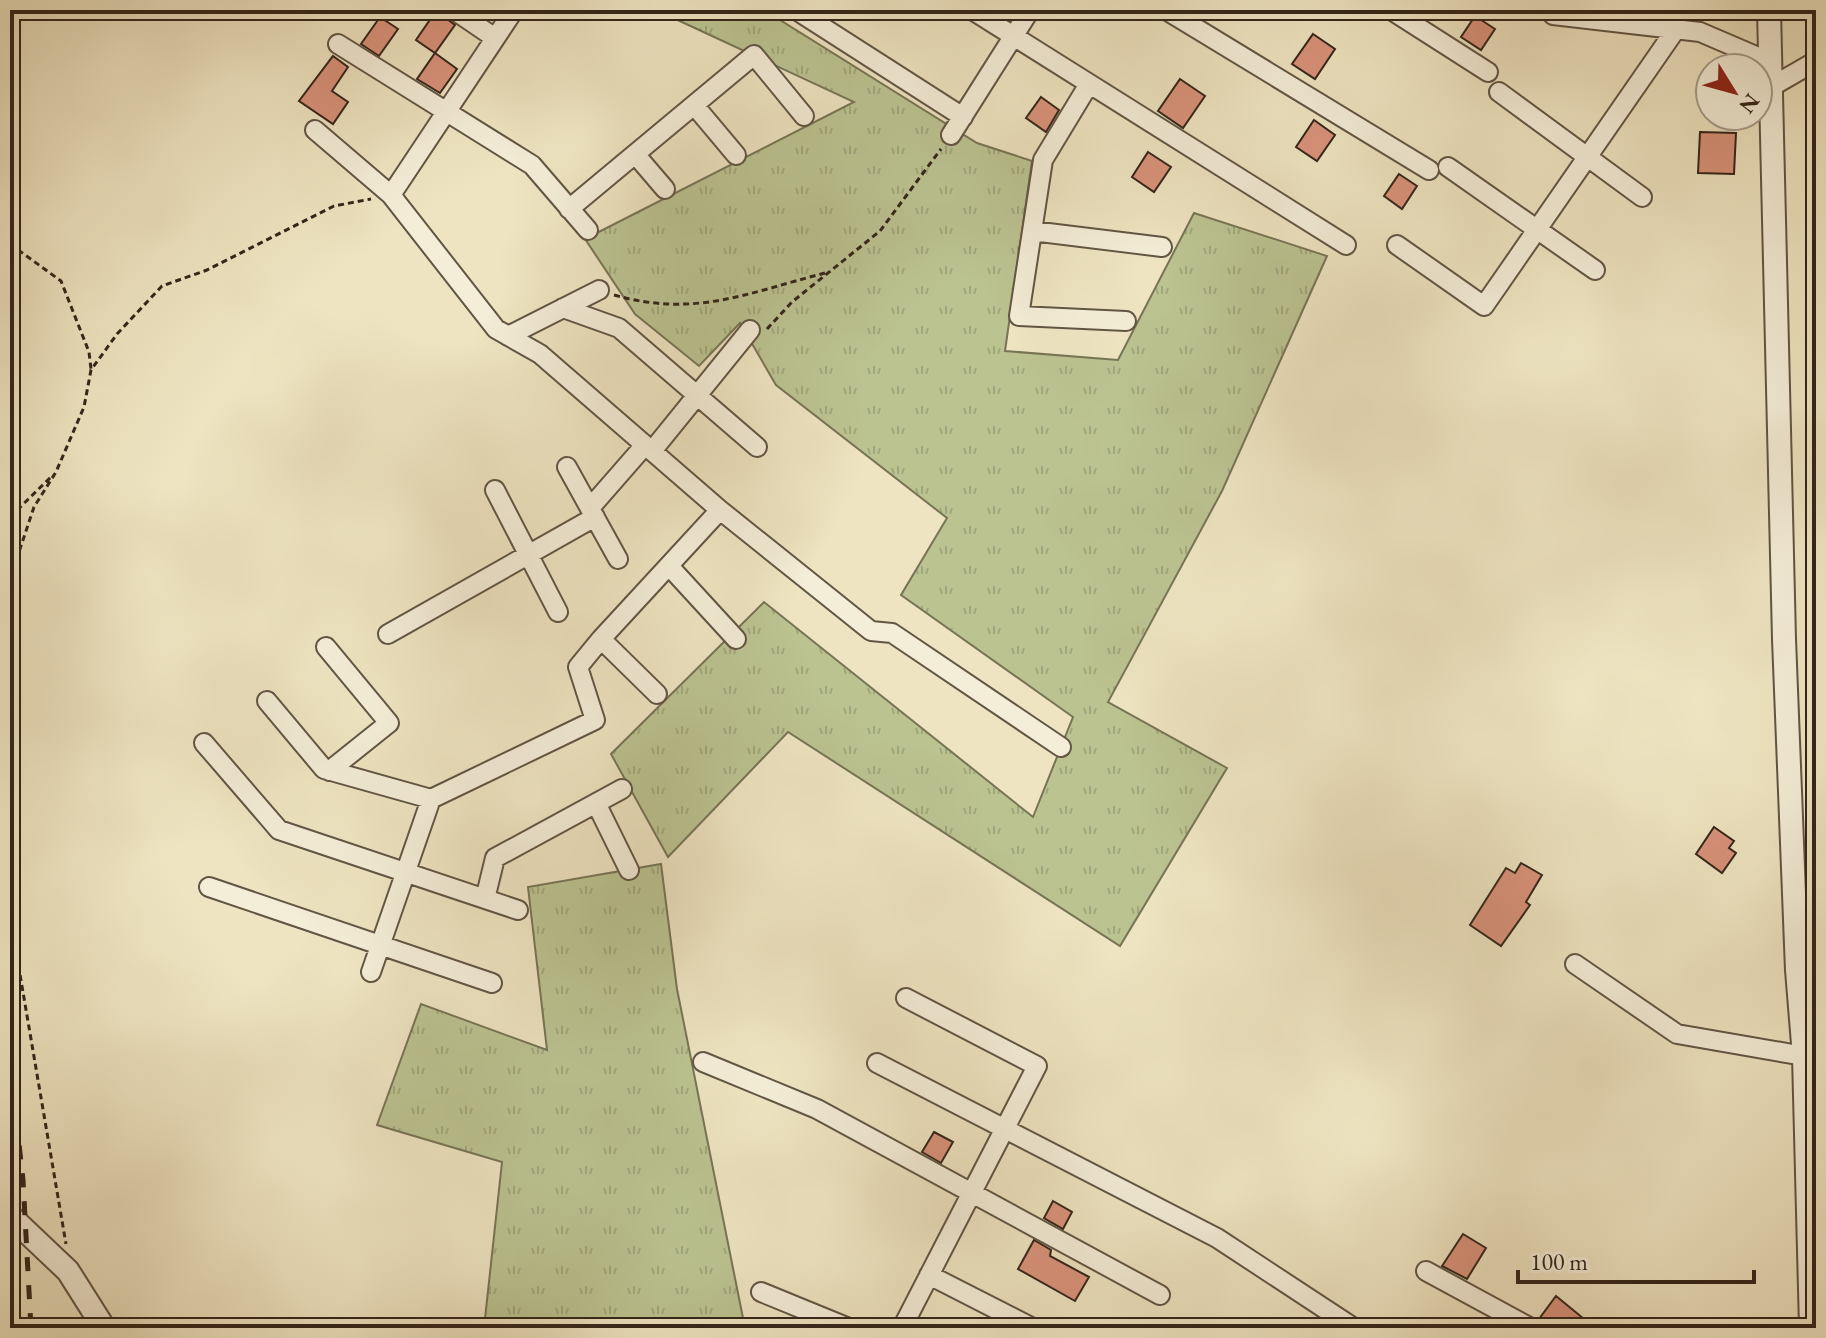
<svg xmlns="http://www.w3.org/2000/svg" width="1826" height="1338" font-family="'EB Garamond',serif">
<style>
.grass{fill:url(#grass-tufts);stroke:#777456;stroke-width:2}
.building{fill:#d9927a;stroke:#33251a;stroke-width:2}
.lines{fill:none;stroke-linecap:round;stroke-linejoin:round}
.service-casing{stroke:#625544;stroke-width:13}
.minor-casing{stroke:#625544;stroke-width:22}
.tertiary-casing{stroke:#625544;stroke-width:26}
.path{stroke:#33251a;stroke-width:3;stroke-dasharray:6 4;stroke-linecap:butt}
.service{stroke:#f4edd7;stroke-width:9}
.minor{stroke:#f4edd7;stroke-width:18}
.tertiary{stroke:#f4edd7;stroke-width:22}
.rail{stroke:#33251a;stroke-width:5;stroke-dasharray:14 14;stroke-linecap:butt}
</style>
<defs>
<pattern id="grass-tufts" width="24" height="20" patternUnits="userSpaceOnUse" patternTransform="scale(2)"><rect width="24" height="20" fill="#bbc391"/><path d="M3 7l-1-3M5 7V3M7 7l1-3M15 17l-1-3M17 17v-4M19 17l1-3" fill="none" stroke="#a1a77c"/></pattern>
</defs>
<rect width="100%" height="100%" fill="#eee4c1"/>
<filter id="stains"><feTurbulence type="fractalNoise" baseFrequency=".0025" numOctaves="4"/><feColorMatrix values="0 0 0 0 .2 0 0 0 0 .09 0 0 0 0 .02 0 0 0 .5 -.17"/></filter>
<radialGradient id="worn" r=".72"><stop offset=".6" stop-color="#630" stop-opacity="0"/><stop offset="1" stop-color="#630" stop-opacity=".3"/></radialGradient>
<!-- grass -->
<path class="grass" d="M656 10H764L977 143 1032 161 1005 351 1118 360 1194 213 1327 256 1222 491 1108 702 1227 768 1120 946 788 732 668 857 611 754 764 602 1033 817 1073 717 901 595 947 518 776 385 740 323 699 366 635 314 585 239 854 102Z
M661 864 677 989 745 1328H484L502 1162 377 1125 421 1004 547 1050 528 887Z"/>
<!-- building -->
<path class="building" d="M436 11 455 25 435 53 416 40Z
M1475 16 1495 29 1481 50 1461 37Z
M380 17 398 29 379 56 361 44Z
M1313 34 1335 49 1315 79 1292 64Z
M435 53 457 69 440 93 417 79Z
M333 56 348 67 332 91 348 102 333 124 299 101Z
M1180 79 1205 96 1183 128 1158 111Z
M1041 97 1059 110 1046 132 1026 118Z
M1314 120 1335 135 1317 161 1296 147Z
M1700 132 1736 133 1734 174 1698 173Z
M1148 152 1171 167 1154 192 1132 177Z
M1399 174 1417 186 1402 209 1384 196Z
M1714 827 1734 841 1729 848 1736 853 1722 873 1696 854Z
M1521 863 1542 875 1526 902 1530 905 1501 946 1470 925 1506 868 1515 873Z
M934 1132 953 1142 941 1163 922 1152Z
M1053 1201 1072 1212 1063 1229 1044 1218Z
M1463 1234 1486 1248 1467 1279 1442 1266Z
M1034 1240 1051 1250 1050 1256 1089 1277 1075 1301 1018 1269Z
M1556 1296 1595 1328H1550L1542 1323 1539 1319Z"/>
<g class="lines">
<defs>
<path id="service" d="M1797 948 1816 932
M1800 971 1816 958"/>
<path id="minor" d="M454 10 495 38
M514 10 391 195 496 329 540 354 720 510 871 631 892 633 1061 747
M796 10 963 117
M972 10 1346 245
M1166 10 1429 170
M1391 10 1488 72
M1553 15 1700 32 1770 62
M338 44 532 165 588 230
M1089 84 1043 160 1019 316 1126 321
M1771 87 1816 61
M1499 92 1642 197
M694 105 736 155
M315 130 391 195
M951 135 1030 10
M635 154 665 189
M1448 167 1595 270
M569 209 754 55 804 116
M1032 231 1162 247
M1397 245 1484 306 1676 29
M563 308 619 328 757 447
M508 336 599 290
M652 451 750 330
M567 467 618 559
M495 490 558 612
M590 508 645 445
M669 566 736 639
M388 634 595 517
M326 647 389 723 329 771
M657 694 601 639 720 510
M267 701 324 769 431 799
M204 743 279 830 518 910
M596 803 629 870
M209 887 492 983
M485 899 495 858 622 789
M1575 964 1677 1034 1804 1056
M371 972 431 799 595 720 578 667 601 639
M703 1062 817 1109 1160 1295
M877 1063 1217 1238 1354 1328
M1426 1271 1531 1328
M929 1275 1033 1328
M761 1292 849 1328
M902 1328 1037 1066 906 998"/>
<path id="tertiary" d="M1769 10 1784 639 1797 970 1804 1056 1811 1328
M10 1216 68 1271 104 1328"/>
</defs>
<!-- service casing -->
<use href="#service" class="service-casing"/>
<!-- minor casing -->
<use href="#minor" class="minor-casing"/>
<!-- tertiary casing -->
<use href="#tertiary" class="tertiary-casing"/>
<!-- path -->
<path class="path" d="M10 244 61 281 89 352 91 369
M614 295C695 318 747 293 825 273
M767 329 792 302 880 231 941 149
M10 517 53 475
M10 579 34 507 56 472 84 407 91 370 117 334 162 286 207 270 334 206 371 199
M10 916 66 1244"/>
<!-- service -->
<use href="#service" class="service"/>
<!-- minor -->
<use href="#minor" class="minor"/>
<!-- tertiary -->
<use href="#tertiary" class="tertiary"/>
<!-- rail -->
<path class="rail" d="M10 1062 23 1180 31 1328"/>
</g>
<!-- margin -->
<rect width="1826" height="1338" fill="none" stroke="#eee4c1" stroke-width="40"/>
<rect x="12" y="12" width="1802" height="1314" fill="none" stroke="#33251a" stroke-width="4"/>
<rect x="20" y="20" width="1786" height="1298" fill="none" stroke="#33251a" stroke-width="2"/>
<!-- north arrow -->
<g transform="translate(1734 92) rotate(127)"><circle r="38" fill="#f4edd7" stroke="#a79d8b" stroke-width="2"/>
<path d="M0-6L14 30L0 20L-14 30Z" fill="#8f2418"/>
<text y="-12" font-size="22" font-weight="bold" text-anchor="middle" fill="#33251a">N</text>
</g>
<!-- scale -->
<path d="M1518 1270v12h236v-12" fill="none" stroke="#33251a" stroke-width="4"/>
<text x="1530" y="1270" font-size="24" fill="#33251a" stroke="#f4edd7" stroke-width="6" paint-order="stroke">100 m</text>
<rect width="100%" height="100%" filter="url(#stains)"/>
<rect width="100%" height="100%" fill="url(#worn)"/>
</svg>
